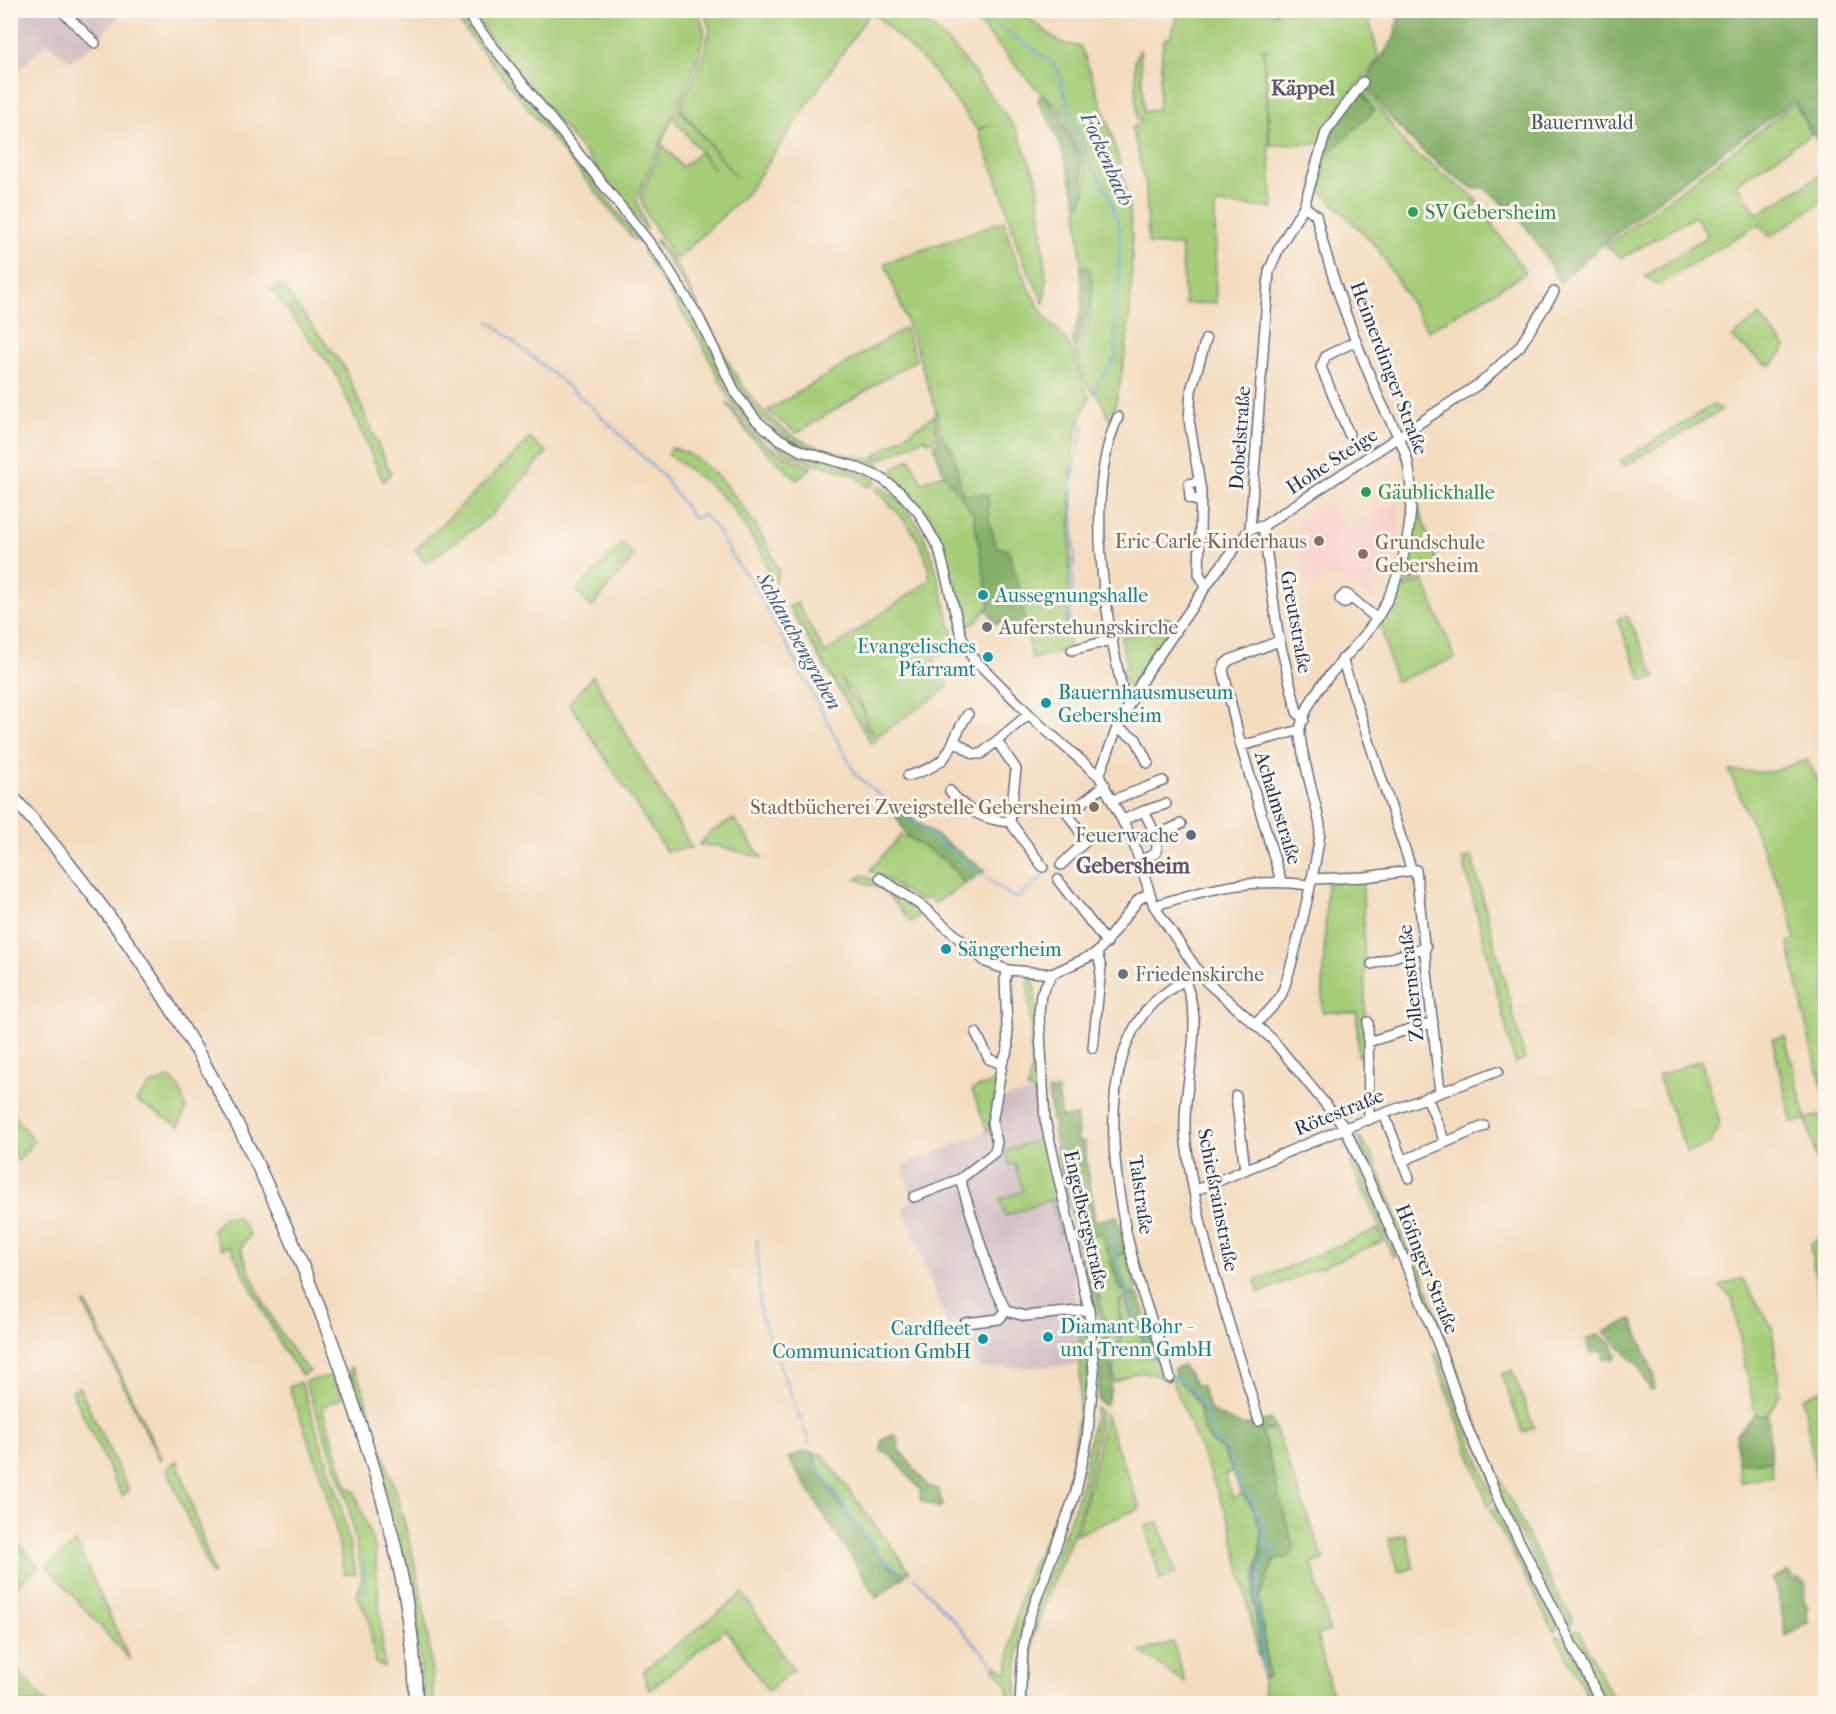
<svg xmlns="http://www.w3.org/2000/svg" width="1836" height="1714" font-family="'IM FELL French Canon',serif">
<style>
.built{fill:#f7d0ca}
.industrial{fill:#d2bec2}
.green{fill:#a6cd78;stroke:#607e6b;stroke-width:1.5}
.forest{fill:#84b068;stroke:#507063;stroke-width:1.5}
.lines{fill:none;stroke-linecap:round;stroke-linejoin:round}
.stream{stroke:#6aaadd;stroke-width:2}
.minor-casing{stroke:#676c80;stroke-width:12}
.major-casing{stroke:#676c80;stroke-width:15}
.minor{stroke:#fff;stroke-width:9}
.major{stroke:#fff;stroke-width:12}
.leisure-dot{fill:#2e9e5b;stroke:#fbf7ec;stroke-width:2}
.education-dot{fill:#8d6e63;stroke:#fbf7ec;stroke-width:2}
.culture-dot{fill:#0f9aa8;stroke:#fbf7ec;stroke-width:2}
.worship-dot{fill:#6b7280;stroke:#fbf7ec;stroke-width:2}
.service-dot{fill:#5c6f8a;stroke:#fbf7ec;stroke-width:2}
.labels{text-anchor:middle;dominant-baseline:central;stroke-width:6;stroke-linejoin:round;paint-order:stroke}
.park-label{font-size:20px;fill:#3e5664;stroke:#fbf7ec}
.leisure-label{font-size:20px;fill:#27864d;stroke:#fbf7ec;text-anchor:start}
.street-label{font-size:20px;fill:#1b2f5e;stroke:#fbf7ec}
.education-label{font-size:20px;fill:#785e54;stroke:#fbf7ec;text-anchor:end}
.culture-label{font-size:20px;fill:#0d838f;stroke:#fbf7ec;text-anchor:start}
.worship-label{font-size:20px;fill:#5b616d;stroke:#fbf7ec;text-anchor:start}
.service-label{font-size:20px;fill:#4e5e75;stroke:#fbf7ec;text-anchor:end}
.neighbourhood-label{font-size:21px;font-weight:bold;fill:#5b566d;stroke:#fbf7ec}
.water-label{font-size:21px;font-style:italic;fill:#375a8a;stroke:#fbf7ec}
.quarter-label{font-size:22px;font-weight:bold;fill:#5b566d;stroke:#fbf7ec}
</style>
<rect width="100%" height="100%" fill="#fbf7ec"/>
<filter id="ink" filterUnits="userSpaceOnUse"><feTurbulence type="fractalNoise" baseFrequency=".0167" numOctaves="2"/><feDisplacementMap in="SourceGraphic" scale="12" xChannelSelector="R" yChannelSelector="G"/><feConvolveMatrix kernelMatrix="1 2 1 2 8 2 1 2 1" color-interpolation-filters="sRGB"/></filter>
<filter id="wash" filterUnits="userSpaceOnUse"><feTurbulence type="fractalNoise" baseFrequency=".008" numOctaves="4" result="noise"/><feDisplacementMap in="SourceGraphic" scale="24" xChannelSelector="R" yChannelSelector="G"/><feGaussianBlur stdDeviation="1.35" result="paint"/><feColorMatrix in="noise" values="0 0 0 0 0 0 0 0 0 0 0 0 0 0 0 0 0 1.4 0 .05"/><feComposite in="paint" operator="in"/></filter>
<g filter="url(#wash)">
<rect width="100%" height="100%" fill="#f4dcbf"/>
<!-- built -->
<path class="built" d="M1327 499 1350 532 1354 524 1375 511 1400 501 1397 544 1373 601 1343 580 1321 574 1315 592 1304 586 1296 521Z"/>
<!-- industrial -->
<path class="industrial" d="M11 11H123L95 43 70 62 48 42 11 77Z
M1035 1092 1041 1138 1005 1151 1010 1165 1015 1164 1023 1191 1000 1199 1005 1216 1051 1199 1059 1233 1065 1232 1072 1258 1081 1365 978 1369 962 1321 948 1328 903 1207 913 1200 902 1166 994 1128 997 1099Z"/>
<!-- green -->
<path class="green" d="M1281 10 1367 11 1379 59 1343 102 1318 144 1270 145 1264 50 1270 49H1263L1273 208 1215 204 1216 303 1185 304 1181 246 1148 244 1146 186 1132 128 1143 120H1138L1137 113 1135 61 1140 49 1144 112 1158 109 1163 40 1171 36 1179 11H1279L1274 14Z
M450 11H460L641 242 635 241Z
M469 11H698L705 31 696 65 636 199 647 230Z
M704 11H916L959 53 1016 129 1038 182 1046 282 1044 304 1018 249 1004 199 978 130 993 125 977 129 931 68 871 11 748 192 676 260 649 219 640 198 663 145 682 167 700 152 715 170 675 120 680 110 736 177 680 108 700 64 710 30Z
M968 11H1020L1061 43 1081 47C1102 103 1131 181 1132 241 1133 300 1126 365 1111 422L1098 395C1082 388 1080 361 1074 346 1094 333 1093 291 1090 270L1087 266 1081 267 1077 206 1083 202C1084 194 1088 182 1087 174 1081 148 1064 106 1040 93Z
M1364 86 1407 147 1473 196 1526 273 1428 331 1377 247 1314 184 1325 137Z
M1795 104 1811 134 1736 184 1758 214 1825 172V200L1770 237 1759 224 1658 285 1645 276 1708 236 1695 216 1622 258 1606 246Z
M1004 221C1009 246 1031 297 1046 318 1055 329 1066 337 1072 350 1079 366 1079 382 1090 397 1068 435 1072 478 1071 520 1071 557 1068 594 1067 631L1069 649 1032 659 1018 583 1008 550 996 547 989 519 987 494 964 495 958 483 952 448 940 435 937 415 914 341 885 263Z
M657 240C710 300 727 405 803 441 826 451 854 456 878 461L881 466 879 470C868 472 851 461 840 458 749 435 741 390 702 314 689 289 672 265 655 241Z
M648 246 661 263 759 427 875 479 874 485 868 487 852 474 789 455 750 426 730 400 701 342 643 252 644 247Z
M280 284 344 367 391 474 383 481 335 372 272 290Z
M1759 315 1786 347 1772 365 1768 363 1766 365 1732 338Z
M905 328 916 360 797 433 767 411Z
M726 402C733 408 740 420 747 427 765 447 787 459 812 467L797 480 749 435Z
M1713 405 1722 410 1624 466 1620 461Z
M935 415 937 436 929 443 925 438 883 459 873 457Z
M530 439 547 452 492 515 426 563 415 550Z
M671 448C714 454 767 535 779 573L775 582 769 576 763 555 730 505 712 487 668 454Z
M910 459 922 482 944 474 973 513 990 605 974 624 964 627C955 590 950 549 929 517 919 503 898 489 892 476L894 468Z
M880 486C942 528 933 585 958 647L934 658 949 687 879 735 868 727C867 704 855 697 841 680L848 694 862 707 866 728 878 738 871 743 789 607 797 603 825 653 930 580C927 541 902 515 875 490Z
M1417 504 1439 566 1396 589 1411 545Z
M622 543 634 556 592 607 577 591Z
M1423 579 1455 658 1395 682 1380 624 1395 592Z
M1628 617 1656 678 1642 680 1618 622V618Z
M1160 629 1166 635 1165 640 1132 688 1126 684 1121 670 1127 667 1121 637Z
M593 676 692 848 666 851 569 703Z
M1807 760 1825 792V1095L1812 1051 1788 942 1795 940 1788 907 1729 771 1770 772Z
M734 819 762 858 718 846 699 845 710 832Z
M901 835C927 841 950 863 965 884L935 903 929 898 920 901 870 870Z
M1472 857 1525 1059 1515 1063 1463 859Z
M863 875 897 891 925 911 911 922 883 890 856 879Z
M1363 879 1366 1056H1358L1357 1013 1322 1012 1327 883Z
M1028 975H1034L1041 1114 1065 1226V1231L1059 1233 1051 1199 1005 1216 1000 1199 1023 1191 1015 1164 1010 1165 1005 1152 1041 1138 1035 1092 1027 1089 1032 1067Z
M1785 1036 1806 1119 1825 1114V1190L1806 1120 1792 1123 1772 1039Z
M1701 1060 1720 1122 1711 1144 1687 1153 1658 1076Z
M169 1078 179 1087 186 1109 179 1126 136 1101 150 1085Z
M998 1080 990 1129 987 1131 972 1090Z
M11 1112 34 1141 18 1161 11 1145Z
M1357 1135 1372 1155 1411 1251 1405 1250Z
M1356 1159 1397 1255 1393 1257 1350 1162Z
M223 1217H238L250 1235 241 1248C249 1277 287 1353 310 1371L302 1375 283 1349 230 1247 221 1249 212 1230Z
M1378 1229 1383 1241 1259 1293 1255 1281Z
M1101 1232 1120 1288 1127 1294 1116 1257 1125 1252 1137 1291 1119 1301 1120 1337 1114 1361 1107 1334 1109 1326 1103 1315 1086 1238Z
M1825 1234V1337L1810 1245Z
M1415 1255 1421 1259 1425 1284 1492 1463 1561 1601 1571 1615 1572 1624 1569 1626 1504 1503 1473 1432 1410 1262Z
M1742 1278 1772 1327 1780 1393 1768 1415H1755L1732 1297 1720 1286Z
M1128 1297 1130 1302 1127 1306 1151 1358 1160 1356 1168 1382C1147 1367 1136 1370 1114 1383V1367L1122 1339 1120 1302Z
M86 1303 161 1458 159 1459 84 1304Z
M1079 1318 1086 1329 1088 1369 1083 1439 1076 1478 1063 1520 1029 1601 1023 1624 1018 1658 1016 1703H1008V1685L994 1669 997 1665 1008 1674C1010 1640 1017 1603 1030 1571 1041 1544 1057 1520 1065 1491 1081 1435 1082 1376 1079 1318Z
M1433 1352H1437L1494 1500 1488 1506Z
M351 1367C363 1382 368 1408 374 1427 406 1517 430 1607 434 1703H423C418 1583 386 1484 349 1371Z
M1512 1370 1534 1428 1523 1432 1501 1375Z
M335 1375 343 1397 322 1407 348 1488 355 1492 375 1549 384 1667 375 1663 369 1619 357 1597 362 1575 346 1495 305 1381Z
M1176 1378 1191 1392 1200 1407 1202 1425 1211 1442 1223 1451 1233 1472 1225 1475 1233 1498 1242 1494C1278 1533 1251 1560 1254 1602 1255 1620 1263 1639 1259 1658L1231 1525 1173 1383 1172 1379Z
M301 1382 340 1501 356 1574H344C335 1509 312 1448 289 1387Z
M79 1387 129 1491 122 1496 72 1392Z
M1822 1389 1826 1406 1825 1530 1803 1398Z
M1096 1408 1101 1412 1085 1496 1073 1536 1045 1601 1033 1638 1028 1703 1024 1704 1031 1621 1079 1495Z
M1105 1414 1140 1508 1076 1535 1089 1490Z
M1275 1428 1324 1560 1312 1564 1330 1631 1317 1635 1334 1702 1268 1698 1263 1692V1678L1269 1677 1259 1599 1275 1559 1288 1557 1294 1550 1262 1431Z
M814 1452 823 1455 910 1572H900L882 1557 816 1466Z
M177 1460 214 1573 211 1574 167 1469Z
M1771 1461 1773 1476 1741 1482 1738 1463Z
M1494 1507 1500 1511 1559 1627 1554 1632 1490 1509Z
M1159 1522 1176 1574 1160 1579 1145 1526Z
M10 1534 39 1567 11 1590H10Z
M1406 1534 1414 1568 1399 1572 1389 1539Z
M76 1542 130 1660 47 1566Z
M743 1593 793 1670 768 1691 726 1629 649 1690 643 1671Z
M1574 1630 1580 1631 1614 1703H1606L1571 1635Z
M1556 1636 1565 1638 1598 1703H1591Z
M1173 1642 1185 1683 1141 1652Z
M11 1662 47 1703H11Z"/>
<!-- forest -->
<path class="forest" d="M1400 11H1825V156L1795 101C1714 157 1633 216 1560 282 1536 240 1522 214 1482 187L1474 189C1427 159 1395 129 1365 82L1394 38Z
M1362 91 1374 111 1328 154 1325 153C1330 128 1345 110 1362 91Z
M1040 96 1047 98C1067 127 1094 169 1080 204L1077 203 1065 159 1053 128 1038 101Z
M1086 267C1101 282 1085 324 1078 341L1074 344 1072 341 1082 307 1081 268Z
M940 435C959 449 955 475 964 495L988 494 989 519 996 547 1008 550 1018 583 1028 636 1021 637 1007 620 996 624 987 609 990 605 973 513 944 474 934 447Z
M886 800 985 870 965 884 950 864 908 837Z
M1058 1090 1061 1117 1077 1116 1078 1141 1084 1142 1095 1221 1117 1216 1125 1252 1116 1257 1128 1295 1120 1288 1101 1232 1085 1238 1103 1315 1109 1326 1107 1334 1099 1329V1318L1092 1305 1057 1153 1048 1091Z
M1138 1294 1160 1355 1151 1358 1127 1306 1128 1297Z
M1632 1319 1654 1375V1389L1650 1390 1638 1365 1604 1332Z
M1598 1334 1612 1344 1617 1356 1611 1361 1610 1358 1604 1360 1602 1350 1591 1354 1586 1340Z
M1102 1338H1106C1113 1366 1116 1377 1106 1405H1102L1098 1400Z
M1183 1366 1197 1386 1201 1385 1210 1409 1214 1413 1242 1426 1271 1419 1275 1428 1262 1432 1294 1550 1288 1557 1275 1559 1258 1599 1269 1677 1263 1678 1254 1599 1261 1552V1531L1252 1505 1242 1494 1223 1451 1211 1441 1202 1425 1200 1407 1191 1392 1176 1378 1173 1369Z
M1755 1415H1768L1771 1461 1738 1463 1736 1434Z
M895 1435 899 1441 898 1448 928 1486 938 1489 943 1505 939 1508 920 1500 921 1491 890 1454 881 1451 882 1441 886 1437Z
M805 1451 813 1452 816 1467C834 1493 878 1568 906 1575L877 1598 788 1458Z
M1788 1571 1793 1576V1581L1798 1578 1806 1584 1804 1601 1807 1605 1808 1623 1786 1636 1777 1588 1772 1579Z"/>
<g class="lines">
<!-- stream -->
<path class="stream" d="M973 10 1048 59 1057 69 1075 128 1083 141 1091 166 1107 190 1120 229 1119 280 1115 299 1116 354 1113 362 1097 385 1095 395
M489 321 583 399 663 476 694 519 703 515C724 531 729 562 751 578L856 775 917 826 1014 898 1019 897 1043 876
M1069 632 1074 557 1072 482 1084 421
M1110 1227C1117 1265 1137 1347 1165 1371
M757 1239 760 1313 810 1445
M1172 1376 1186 1383 1206 1410C1206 1422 1215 1428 1214 1441L1226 1449 1241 1489 1249 1495 1265 1533 1263 1540 1266 1546 1274 1544 1277 1549C1244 1560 1263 1646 1263 1673
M811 1455 816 1467 882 1558 902 1573
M364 1558 366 1591
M914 1577 995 1666
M1035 1697 1043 1704"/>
</g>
</g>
<g filter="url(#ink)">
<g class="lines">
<defs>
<path id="minor" d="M61 10 95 43
M464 10 661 257 699 318 736 394 756 420 776 437 801 451 853 466 881 478 900 492 919 513 939 549 961 635 972 657 1039 724 1099 776 1133 841 1154 906 1198 971 1208 983 1272 1039 1345 1128 1403 1257 1439 1346 1467 1427 1500 1503 1602 1704
M1206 339 1191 391 1189 420 1201 491 1199 574 1206 586
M1118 417C1083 495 1105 617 1124 697L1130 701
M1349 434 1321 367 1326 356 1356 341
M1199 481 1189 484 1190 498 1200 502
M1263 526 1278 634 1297 712 1304 720
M1250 529 1263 526 1482 382 1520 346 1554 292
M1351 598 1344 603 1340 599 1345 594 1348 595 1377 619
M1110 633 1161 624 1176 632
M1279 641 1230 660 1225 664 1223 670 1241 746 1281 881
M1072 650 1111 640
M1342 659 1412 871
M1117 728 1136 739 1148 763
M997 741 1016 769 1010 822
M956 742 974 754H981L1029 714
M1241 746 1300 730
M908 776C958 761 944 750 968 714
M1099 776 1117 728 1144 677 1214 575 1250 529 1269 271 1279 248 1304 206 1326 132 1363 82
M950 791C966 811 984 820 1010 822L1043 867
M1113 800 1163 781
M1144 811 1166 804
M1123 820 1144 811C1150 824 1160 839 1156 853L1140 861
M1155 836 1181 824
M1061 865 1086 841 1068 814 1105 785
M880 878 923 907 986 962 1008 970 1052 974
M1311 879 1365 877 1416 870 1440 1092
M1058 880 1107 943
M1154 906C1205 889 1255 877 1309 885
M1372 964 1426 947
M1185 980C1189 993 1194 1007 1194 1020 1195 1062 1181 1101 1186 1143 1198 1239 1232 1329 1259 1421
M1368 1022 1369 1120
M1256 1023C1265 1015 1274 1007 1280 997 1290 980 1322 843 1320 825 1317 807 1297 740 1300 728 1311 687 1342 664 1367 632 1401 589 1417 523 1409 469 1405 440 1384 414 1374 386 1351 331 1329 273 1316 215L1304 206
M976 1033 989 1059 1002 1064
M1368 1042 1433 1022
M1093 1048 1101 967 1097 953
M1236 1096 1245 1170
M1427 1097 1445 1142
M1384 1114 1409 1178
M1402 1161 1484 1126
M960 1179 992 1281 1006 1311 1025 1316 1089 1310
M1194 1191 1345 1128 1498 1071
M914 1197 960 1179 995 1152 997 1142 992 1123 1002 1064 1008 1049 1005 980 1008 970
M965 1323 999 1319 1006 1311
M1170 1378C1163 1349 1151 1321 1142 1292 1118 1213 1089 1073 1150 1006 1163 992 1183 981 1198 971
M1020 1704 1023 1648 1029 1619 1076 1492 1087 1440 1094 1372 1089 1310 1045 1120 1039 1014 1041 994 1052 974 1097 953 1139 899 1148 894"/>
<path id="major" d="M10 795C35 820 57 849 79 877 207 1039 296 1225 359 1421 388 1512 415 1607 416 1704"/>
</defs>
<!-- minor casing -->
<use href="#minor" class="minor-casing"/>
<!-- major casing -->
<use href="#major" class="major-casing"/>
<!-- minor -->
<use href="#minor" class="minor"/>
<!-- major -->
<use href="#major" class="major"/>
</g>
</g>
<!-- markers -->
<g class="leisure-dot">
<circle cx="1413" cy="212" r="6"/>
<circle cx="1366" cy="492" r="6"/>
</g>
<g class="education-dot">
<circle cx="1319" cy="541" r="6"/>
<circle cx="1363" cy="554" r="6"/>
<circle cx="1094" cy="807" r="6"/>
</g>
<g class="culture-dot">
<circle cx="983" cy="595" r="6"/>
<circle cx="988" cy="657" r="6"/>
<circle cx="1046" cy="703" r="6"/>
<circle cx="946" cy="949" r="6"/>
<circle cx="1048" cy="1337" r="6"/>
<circle cx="983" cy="1339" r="6"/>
</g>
<g class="worship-dot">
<circle cx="987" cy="627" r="6"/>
<circle cx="1123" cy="974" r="6"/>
</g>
<circle class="service-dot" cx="1191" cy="835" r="6"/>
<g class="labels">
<!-- park labels -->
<g class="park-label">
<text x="1582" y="122">Bauernwald</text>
</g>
<!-- leisure labels -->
<g class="leisure-label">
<text x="1425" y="212">SV Gebersheim</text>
<text x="1378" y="492">Gäublickhalle</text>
</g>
<!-- street labels -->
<g class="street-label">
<text transform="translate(1389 368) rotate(69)">Heimerdinger Straße</text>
<text transform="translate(1240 438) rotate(-86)">Dobelstraße</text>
<text transform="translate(1332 461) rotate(-33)">Hohe Steige</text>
<text transform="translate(1296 622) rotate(80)">Greutstraße</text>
<text transform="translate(1278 808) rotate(73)">Achalmstraße</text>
<text transform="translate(1411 983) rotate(-96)">Zollernstraße</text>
<text transform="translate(1339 1112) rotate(-22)">Rötestraße</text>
<text transform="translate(1141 1195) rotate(82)">Talstraße</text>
<text transform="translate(1218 1200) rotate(79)">Schießrainstraße</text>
<text transform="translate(1086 1220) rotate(77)">Engelbergstraße</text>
<text transform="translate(1427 1269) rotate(68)">Höfinger Straße</text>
</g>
<!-- education labels -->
<g class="education-label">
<text x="1307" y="541">Eric-Carle-Kinderhaus</text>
<text x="1375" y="542" text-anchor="start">Grundschule<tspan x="1375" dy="23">Gebersheim</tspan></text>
<text x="1082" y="807">Stadtbücherei Zweigstelle Gebersheim</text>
</g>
<!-- culture labels -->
<g class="culture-label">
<text x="995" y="595">Aussegnungshalle</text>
<text x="976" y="646" text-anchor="end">Evangelisches<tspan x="976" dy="23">Pfarramt</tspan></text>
<text x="1058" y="692">Bauernhausmuseum<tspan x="1058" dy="23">Gebersheim</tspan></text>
<text x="958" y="949">Sängerheim</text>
<text x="1060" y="1326">Diamant Bohr -<tspan x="1060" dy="23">und Trenn GmbH</tspan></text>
<text x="971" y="1328" text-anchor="end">Cardfleet<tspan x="971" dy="23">Communication GmbH</tspan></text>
</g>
<!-- worship labels -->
<g class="worship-label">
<text x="999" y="627">Auferstehungskirche</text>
<text x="1135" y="974">Friedenskirche</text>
</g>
<!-- service labels -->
<g class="service-label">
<text x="1179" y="835">Feuerwache</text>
</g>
<!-- neighbourhood labels -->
<g class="neighbourhood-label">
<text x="1303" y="88">Käppel</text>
</g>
<!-- water labels -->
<g class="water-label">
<text transform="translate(1107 159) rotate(66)">Fockenbach</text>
<text transform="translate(799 641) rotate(61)">Schlauchengraben</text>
</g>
<!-- quarter labels -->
<g class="quarter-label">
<text x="1133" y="866">Gebersheim</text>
</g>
</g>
<!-- margin -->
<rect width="1836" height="1714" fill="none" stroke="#fbf7ec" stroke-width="36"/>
</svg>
